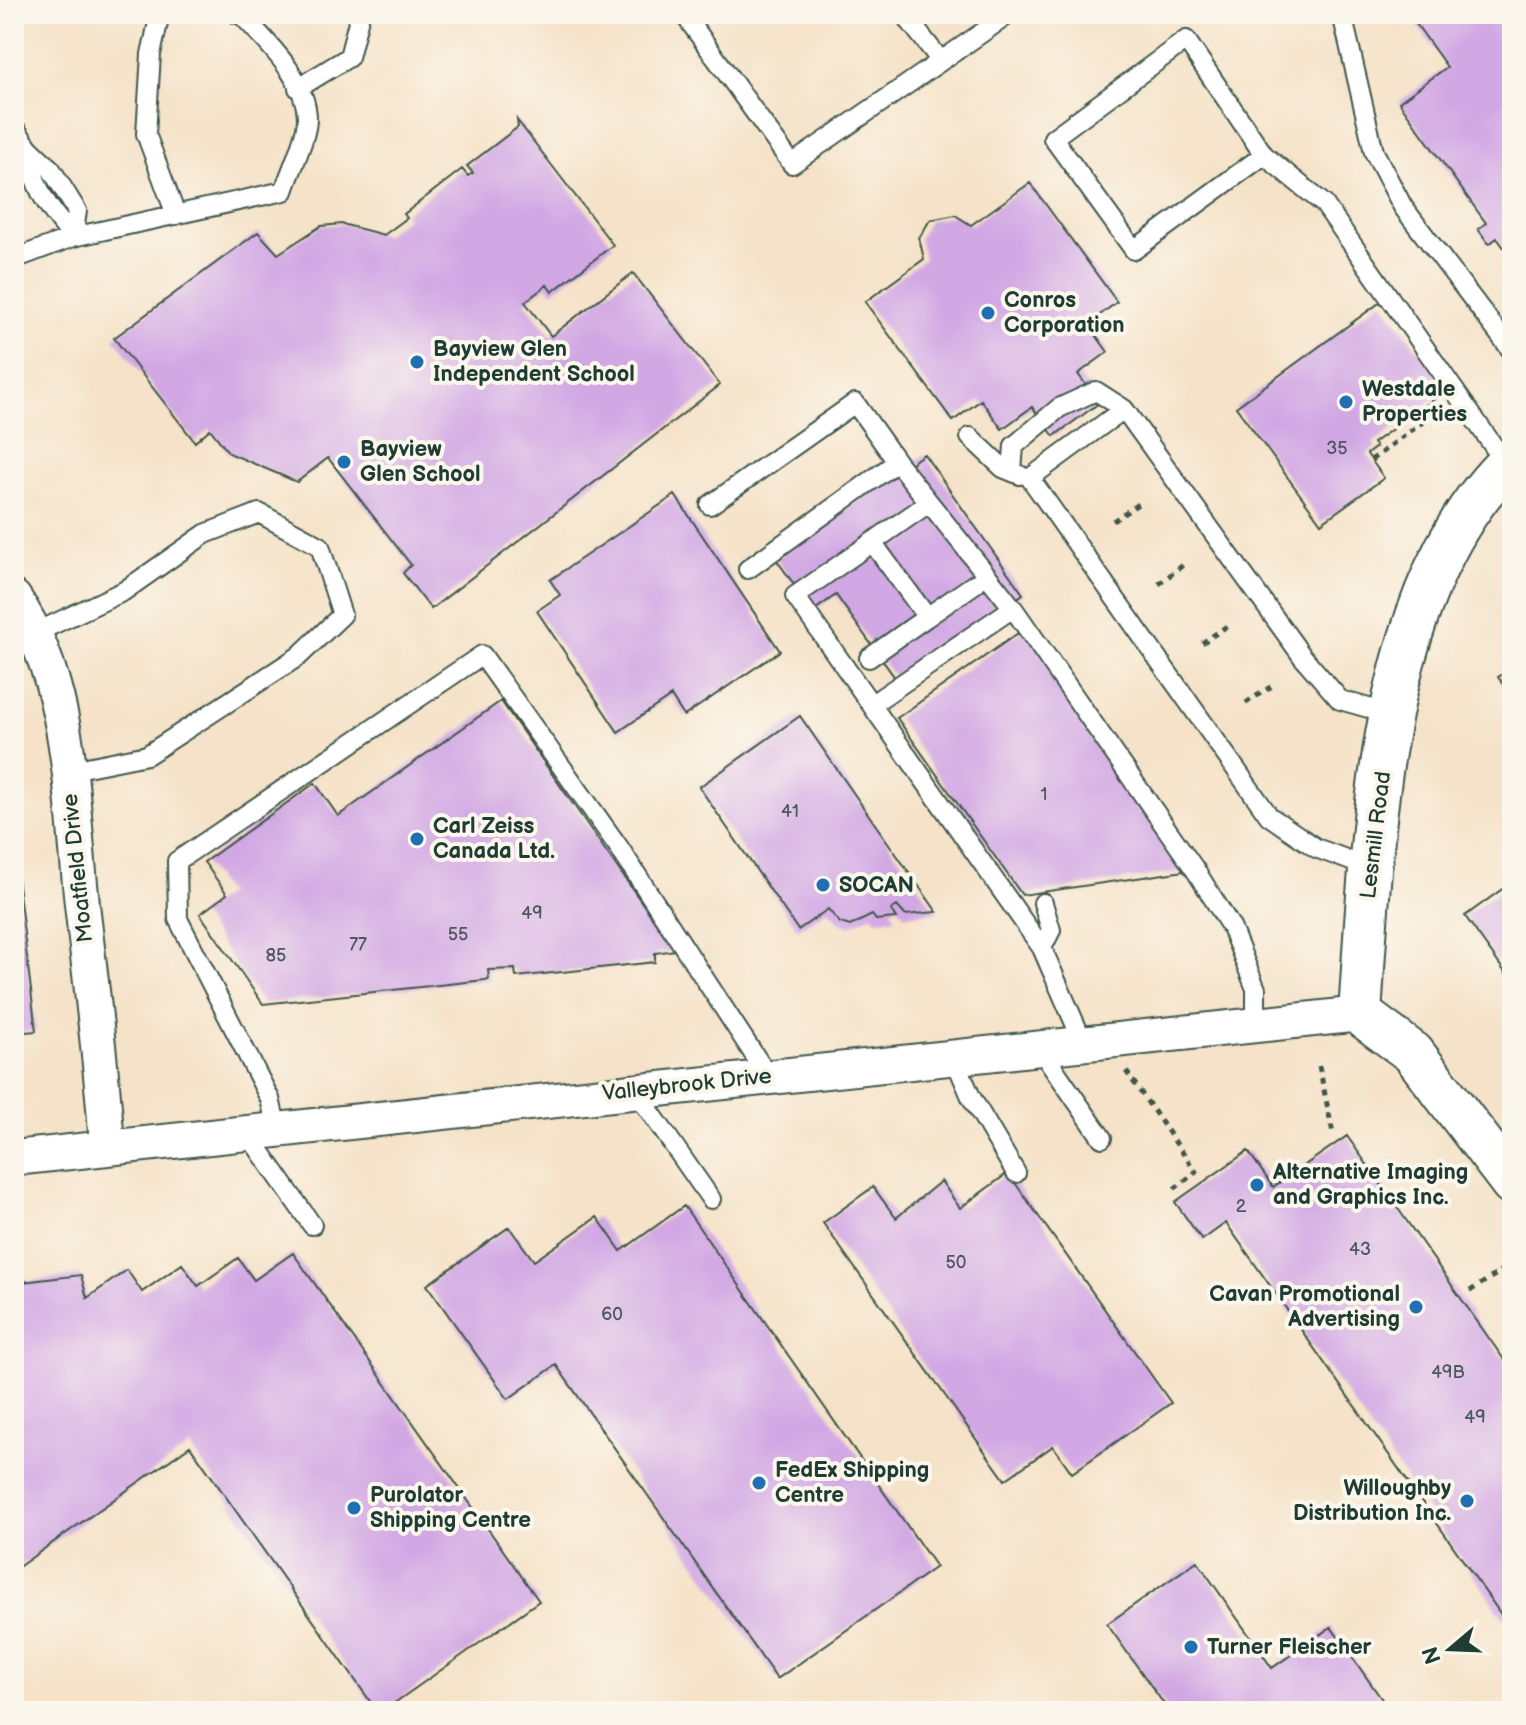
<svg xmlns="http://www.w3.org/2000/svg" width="1526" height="1725" font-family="'Balsamiq Sans',sans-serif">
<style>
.building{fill:#d2a8e4}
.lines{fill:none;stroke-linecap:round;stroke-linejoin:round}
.service-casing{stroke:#3f564a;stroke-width:22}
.minor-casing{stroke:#3f564a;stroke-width:38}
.tertiary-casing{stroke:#3f564a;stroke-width:46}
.path{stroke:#3f564a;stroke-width:5;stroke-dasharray:6 6;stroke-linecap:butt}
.service{stroke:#fff;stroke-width:18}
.minor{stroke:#fff;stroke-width:34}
.tertiary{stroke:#fff;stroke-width:42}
.poi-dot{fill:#1f6fb2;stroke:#fbf7ec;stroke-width:3}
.labels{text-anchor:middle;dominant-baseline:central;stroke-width:8;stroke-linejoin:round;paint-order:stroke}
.number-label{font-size:18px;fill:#4c5860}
.poi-label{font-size:22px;font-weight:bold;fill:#1f3d34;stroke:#fbf7ec;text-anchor:start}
.street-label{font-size:22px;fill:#1f3d34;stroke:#fbf7ec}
</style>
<rect width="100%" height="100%" fill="#fbf7ec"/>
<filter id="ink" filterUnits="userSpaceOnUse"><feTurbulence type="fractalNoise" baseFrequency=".0125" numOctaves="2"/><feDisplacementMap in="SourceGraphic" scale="16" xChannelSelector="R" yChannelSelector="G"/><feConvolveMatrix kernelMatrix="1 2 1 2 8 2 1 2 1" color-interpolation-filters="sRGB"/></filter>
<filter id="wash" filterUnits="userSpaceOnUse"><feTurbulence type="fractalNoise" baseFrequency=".006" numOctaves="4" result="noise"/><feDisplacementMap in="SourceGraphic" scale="32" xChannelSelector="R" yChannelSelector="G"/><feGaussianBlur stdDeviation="1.8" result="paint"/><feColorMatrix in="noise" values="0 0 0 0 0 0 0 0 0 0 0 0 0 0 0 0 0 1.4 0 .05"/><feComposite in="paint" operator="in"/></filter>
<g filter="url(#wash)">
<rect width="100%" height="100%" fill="#f5e2c8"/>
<g id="blocks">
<!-- building -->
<path class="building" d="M1409 14H1512V259L1497 238 1489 244 1478 229 1486 223 1399 102 1447 67Z
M517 120 613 245 552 292 547 285 525 302 551 336 633 273 720 385 431 609 403 573 411 565 328 458 297 482 229 453 210 429 195 442 114 338 258 232 278 254 321 226 342 224 384 235 407 218 404 214 462 169 468 176 473 173 467 166 518 127Z
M1030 183 1117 302 1088 324 1108 352 1078 374 1099 403 1054 436 1032 407 1002 429 981 400 953 421 865 302 924 259 919 238 930 220 955 215 971 225Z
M1382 301 1447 390 1373 443 1376 447 1367 454 1384 478 1321 523 1236 407Z
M924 454 1023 594 898 682 836 595 813 611 776 559Z
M675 495 780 651 684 716 671 696 618 732 537 611 560 595 550 580Z
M1024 629 1191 870 1022 895 897 718Z
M1512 668V696L1498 677Z
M501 701 675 950 655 953V962L516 977 515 969 488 970 489 979 485 980 263 1004 200 914 227 894 204 862 315 783 338 816Z
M800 716 877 827 937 912 905 915 897 906 891 910 896 918 876 920 872 915 850 926 840 923 828 909 798 930 699 787Z
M14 852 36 1031 14 1033Z
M1512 882V982L1465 916Z
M1347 1136 1512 1371V1630L1226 1223 1202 1240 1175 1202 1248 1151 1273 1187Z
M1008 1173 1171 1403 1072 1473 1053 1446 1005 1480 823 1223 873 1187 896 1218 941 1181 960 1208Z
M684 1206 936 1567 777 1679 556 1365 508 1399 427 1285 509 1227 534 1261 597 1217 621 1251Z
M293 1253 539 1601 383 1711H377L190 1446 14 1570V1283L81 1275 87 1298 127 1270 142 1292 182 1264 198 1286 238 1258 254 1280Z
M1197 1561 1272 1668 1331 1627 1390 1711H1169L1107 1624Z"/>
</g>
</g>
<g filter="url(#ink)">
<use href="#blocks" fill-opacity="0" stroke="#3f564a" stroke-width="2"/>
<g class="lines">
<defs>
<path id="service" d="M160 14 151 54 146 134 176 215
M684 14 792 164 1009 14
M904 14 941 61
M1342 14 1374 152 1403 207 1512 351
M298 88 349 57 360 14
M14 127 29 148 51 169 77 211 73 237
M29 148C31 185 49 210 73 237
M1264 155 1134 250 1053 138 1186 40 1264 155 1324 204 1506 464
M14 259 73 237 284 191C290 172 307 137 307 119 307 79 267 43 242 15L237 14
M970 437 1003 468 1020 475
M1012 471 1014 446 1059 408 1096 391 1124 409
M710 505 855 403 897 462
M923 507 795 596 1042 948 1083 1042
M748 569 897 462 1013 608 1196 871 1231 927 1256 989V1024
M927 617 976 583
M35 633 124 591 205 534 259 513 320 546 342 615 299 656 147 755 67 771
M869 658 927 617 872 542
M872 704 1013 608
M1370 868 1316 848 1269 816 1030 478 1124 409 1302 656 1340 700 1390 714
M1042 948 1051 930 1043 903
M1039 1047 1102 1138
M953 1055 971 1097 1016 1173
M635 1090 711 1199
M277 1128 270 1099 178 919 177 861 482 655 618 846 768 1076
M246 1131 312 1225"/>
<path id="minor" d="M14 598C73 684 71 804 82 904 91 985 102 1066 107 1147
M14 1158 1360 1014"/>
<path id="tertiary" d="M1512 459C1377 587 1372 840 1360 1014L1413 1053 1512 1183"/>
</defs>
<!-- service casing -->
<use href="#service" class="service-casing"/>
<!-- minor casing -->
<use href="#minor" class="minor-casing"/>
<!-- tertiary casing -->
<use href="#tertiary" class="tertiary-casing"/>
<!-- path -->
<path class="path" d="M1371 460 1438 411
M1113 521 1138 504
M1159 584 1183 565
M1202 643 1227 626
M1246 703 1272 686
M1319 1066 1333 1133
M1126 1071 1196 1172 1170 1192
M1470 1291 1512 1264"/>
<!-- service -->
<use href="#service" class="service"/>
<!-- minor -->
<use href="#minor" class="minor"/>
<!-- tertiary -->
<use href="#tertiary" class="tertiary"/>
</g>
</g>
<!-- markers -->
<g class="poi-dot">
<circle cx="988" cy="313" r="8"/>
<circle cx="417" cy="362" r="8"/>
<circle cx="1346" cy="402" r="8"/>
<circle cx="344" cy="462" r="8"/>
<circle cx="417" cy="839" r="8"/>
<circle cx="823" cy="885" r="8"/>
<circle cx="1257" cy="1185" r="8"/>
<circle cx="1416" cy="1307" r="8"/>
<circle cx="759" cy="1483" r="8"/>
<circle cx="1467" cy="1501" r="8"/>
<circle cx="354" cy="1508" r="8"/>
<circle cx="1191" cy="1647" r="8"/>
</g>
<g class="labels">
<!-- number labels -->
<g class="number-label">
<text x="1337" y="448">35</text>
<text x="1044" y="794">1</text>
<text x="790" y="811">41</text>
<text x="532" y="913">49</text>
<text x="458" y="934">55</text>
<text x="358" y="944">77</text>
<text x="276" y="955">85</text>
<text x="1241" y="1206">2</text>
<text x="1360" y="1249">43</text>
<text x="956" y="1262">50</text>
<text x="612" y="1314">60</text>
<text x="1448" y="1372">49B</text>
<text x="1475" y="1417">49</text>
</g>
<!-- poi labels -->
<g class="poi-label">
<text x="1004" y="300">Conros<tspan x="1004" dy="25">Corporation</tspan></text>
<text x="433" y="349">Bayview Glen<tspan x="433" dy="25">Independent School</tspan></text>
<text x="1362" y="389">Westdale<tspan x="1362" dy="25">Properties</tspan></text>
<text x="360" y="449">Bayview<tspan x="360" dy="25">Glen School</tspan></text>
<text x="433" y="826">Carl Zeiss<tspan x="433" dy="25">Canada Ltd.</tspan></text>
<text x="839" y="885">SOCAN</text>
<text x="1273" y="1172">Alternative Imaging<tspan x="1273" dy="25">and Graphics Inc.</tspan></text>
<text x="1400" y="1294" text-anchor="end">Cavan Promotional<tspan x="1400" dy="25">Advertising</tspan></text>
<text x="775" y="1470">FedEx Shipping<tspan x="775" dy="25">Centre</tspan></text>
<text x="1451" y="1488" text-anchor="end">Willoughby<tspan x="1451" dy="25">Distribution Inc.</tspan></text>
<text x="370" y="1495">Purolator<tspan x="370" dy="25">Shipping Centre</tspan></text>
<text x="1207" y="1647">Turner Fleischer</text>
</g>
<!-- street labels -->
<g class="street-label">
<text transform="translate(1376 835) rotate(-83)">Lesmill Road</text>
<text transform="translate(78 868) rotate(-96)">Moatfield Drive</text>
<text transform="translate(687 1085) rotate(-6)">Valleybrook Drive</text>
</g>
</g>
<!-- margin -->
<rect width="1526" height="1725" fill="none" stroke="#fbf7ec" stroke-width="48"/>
<!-- north arrow -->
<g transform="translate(1450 1649) rotate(251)" stroke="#fbf7ec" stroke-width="6" paint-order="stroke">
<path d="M0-6L14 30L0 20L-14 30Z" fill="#1f3d34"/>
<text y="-12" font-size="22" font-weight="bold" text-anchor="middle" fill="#1f3d34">N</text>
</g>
</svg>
